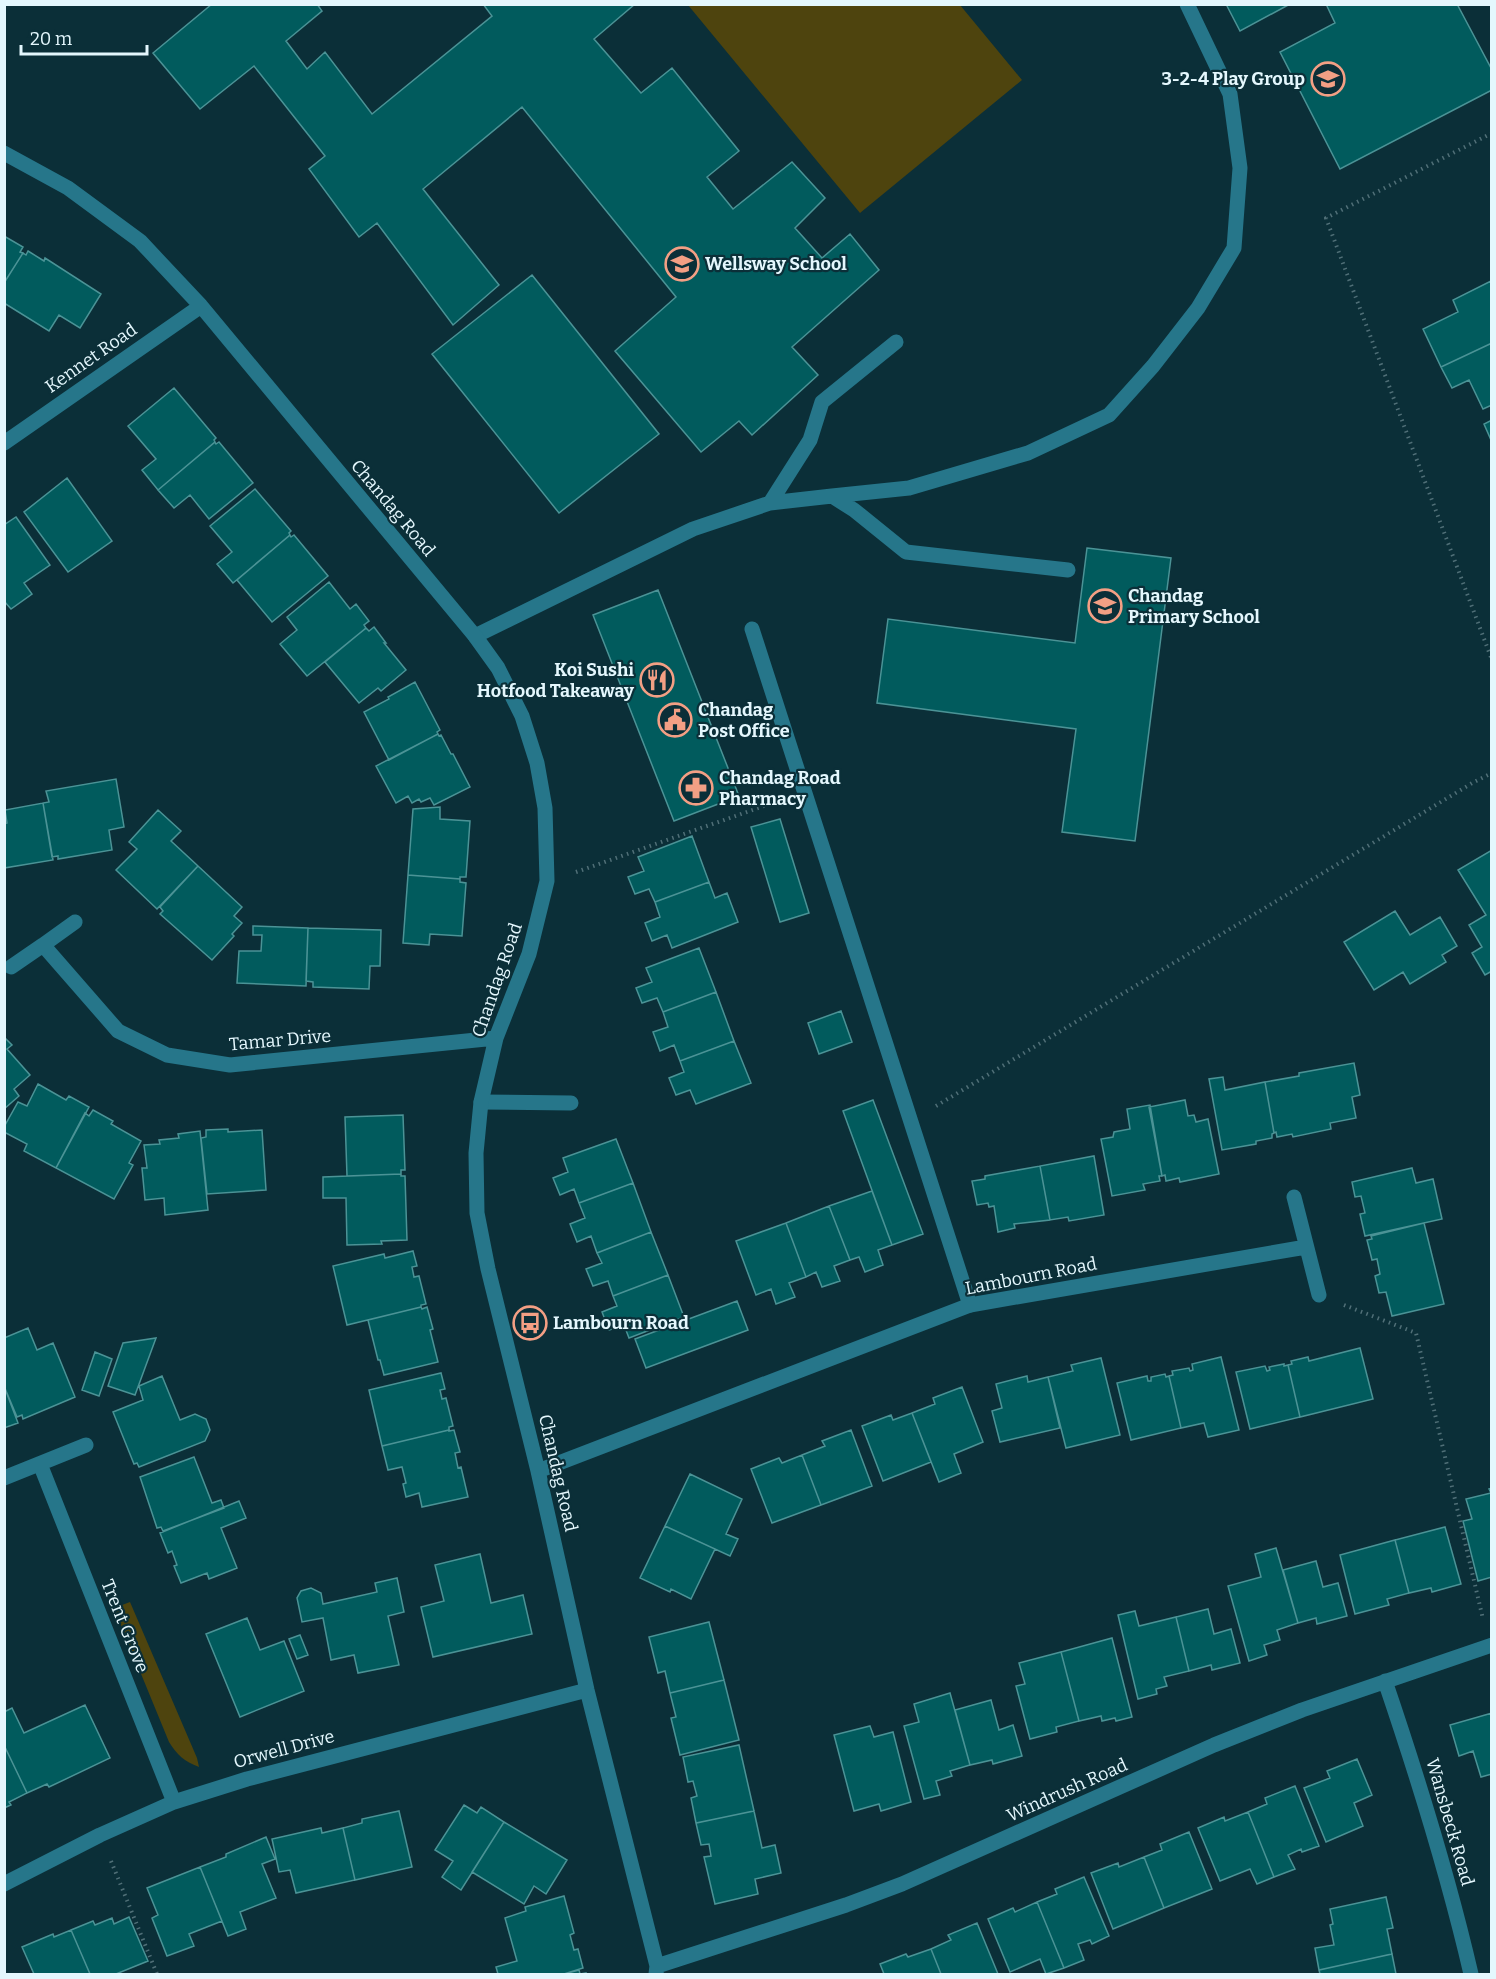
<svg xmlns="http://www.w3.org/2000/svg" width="1496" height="1979" font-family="Bitter,serif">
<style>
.green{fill:#4e440e}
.building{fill:#015b5d;stroke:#4b9396;stroke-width:1.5}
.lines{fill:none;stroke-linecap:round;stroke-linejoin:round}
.path{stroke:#506f77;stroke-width:4;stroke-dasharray:1.5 4.5;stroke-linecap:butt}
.lane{stroke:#26768a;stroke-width:15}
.street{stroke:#26768a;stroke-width:15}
.labels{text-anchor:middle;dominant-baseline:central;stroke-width:4.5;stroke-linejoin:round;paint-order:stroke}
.poi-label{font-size:18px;font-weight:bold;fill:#e4f7fd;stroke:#0b2f38;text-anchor:start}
.street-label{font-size:18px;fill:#e4f7fd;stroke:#0b2f38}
</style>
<rect width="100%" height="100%" fill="#0b2f38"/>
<!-- green -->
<path class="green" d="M688 5H960L1022 80 860 213Z
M130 1602 197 1758 199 1767C184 1761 177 1755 169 1742L114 1608Z"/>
<!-- building -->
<path class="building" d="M212 4H317L322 11 286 41 307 69 325 52 372 114 492 16 483 4H635L594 39 641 93 672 68 739 151 707 177 733 209 792 162 825 198 795 228 822 258 850 234 879 270 792 347 818 375 752 435 739 421 701 452 615 351 676 297 522 107 423 189 499 285 453 325 377 223 359 237 309 169 325 156 254 66 200 109 153 53Z
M1226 4H1290L1240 31Z
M1326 4H1457L1492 70V90L1340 169 1280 52 1335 23Z
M4 236 23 247 20 252 23 253 4 283Z
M28 251 44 261 45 258 101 294 80 328 59 315 49 331 4 303V283L23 253 26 255Z
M532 275 659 434 559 513 432 354Z
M1491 281 1492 343 1441 367 1423 329 1458 312 1453 300Z
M1492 343V405L1483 409 1469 380 1452 388 1441 367Z
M174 388 216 438 214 440 215 442 158 490 142 470 156 459 128 426Z
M1492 420V440H1491L1484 424Z
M215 442 216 444 219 442 253 483 209 519 190 495 174 508 158 490Z
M67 478 112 541 68 572 24 512Z
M255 489 291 531 289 533 290 535 233 583 217 564 232 552 210 526Z
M16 517 50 565 24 583 32 594 11 609 4 601V525Z
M290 535 291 537 294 535 328 576 272 622 237 580Z
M1087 548 1171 558 1135 841 1062 832 1076 729 877 703 888 619 1075 643Z
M329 582 350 609 356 604 369 621 364 625 366 628 307 676 280 644 297 630 287 617Z
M658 590 739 796 674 821 593 615Z
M374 627 386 643H384L406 670 381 691 378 688 359 703 325 662 366 628 369 631Z
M415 682 440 730 437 732 438 734 389 760 364 712 389 699 388 697Z
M438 734 439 736 441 735 451 754H453L470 787 434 805 430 798 421 802 419 799 412 803 408 796 396 803 376 766Z
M116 779 124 827 109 830 112 850 58 859V856L52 857 43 803 49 802 46 791Z
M43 803 53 860 4 868V824L7 823 5 810Z
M440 807V819L470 821 466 877H460V879L408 875 413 809Z
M158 810 181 831 171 841 198 866 157 909 116 870 137 849 129 842Z
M780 819 809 913 780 922 751 827Z
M692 836 709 882 655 902 649 889 635 894 628 877 644 871 638 857Z
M1492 850V971L1485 975 1472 953 1482 947 1469 925 1486 915 1458 870Z
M198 866 242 907 234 916 242 923 232 934 234 936 212 960 160 914 163 911 160 907Z
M408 875 460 879V882L466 883 462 936 430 934 429 945 403 943Z
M709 882 715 898 727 893 738 922 672 948 667 935 652 941 645 923 660 917 655 902Z
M1395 911 1410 935 1440 917 1457 946 1442 955 1446 962 1410 984 1403 972 1374 990 1344 942Z
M253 926 308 928 306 986 237 983 239 951H261L262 935H253Z
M308 928 381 930 380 966H370L369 989 313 987V982L306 981Z
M699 948 716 992 663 1012 657 998 642 1003 636 988 652 982 646 968Z
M716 992 734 1041 680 1061 674 1045 660 1051 653 1032 668 1027 663 1012Z
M841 1011 852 1042 819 1054 808 1023Z
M4 1037 12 1045 7 1049 30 1075 14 1089 19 1096 4 1109Z
M734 1041 751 1083 696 1104 690 1090 676 1095 669 1078 684 1072 680 1061Z
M1354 1063 1360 1095 1352 1097 1356 1118 1330 1123 1331 1129 1293 1137 1292 1134 1277 1137 1276 1132 1274 1133 1265 1082 1299 1076V1073Z
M1223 1077 1225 1090 1265 1082 1274 1133 1272 1134V1138L1256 1141V1144L1222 1150 1209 1079Z
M38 1084 66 1100 69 1096 89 1107 56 1168 24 1151 27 1144 4 1132V1127L18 1102 27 1106Z
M873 1100 923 1234 892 1245 843 1111Z
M1185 1100 1188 1116 1194 1115 1196 1122 1208 1119 1219 1174 1180 1182 1179 1178 1166 1181 1165 1175 1162 1176 1149 1107Z
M1150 1105 1162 1176H1159L1160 1181 1143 1184 1145 1190 1112 1196 1101 1139 1113 1137 1114 1132 1130 1129 1127 1109Z
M93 1110 113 1121 111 1124 141 1141 129 1163 133 1165 114 1199 56 1168 85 1113 89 1116Z
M403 1115 405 1170H401V1174L347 1176 345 1117Z
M228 1129V1132L262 1130 266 1190 207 1194 201 1138 206 1137V1130Z
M200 1131 208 1210 165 1215 164 1198 145 1200 142 1168H147L144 1145 160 1144 159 1140 179 1138 178 1134Z
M616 1139 633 1183 579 1203 574 1189 560 1195 553 1178 568 1172 563 1158Z
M1094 1156 1104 1215 1069 1221 1068 1217 1050 1220 1040 1166Z
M1040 1166 1050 1220 1014 1224 1015 1228 998 1232 994 1206 989 1207 988 1203 977 1205 972 1181 985 1179V1176Z
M1412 1168 1416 1183 1433 1179 1442 1219 1365 1236 1360 1214 1365 1213 1361 1196 1355 1197 1352 1182Z
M401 1174V1176H405L407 1240 381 1241 382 1244 347 1245 346 1198H323V1177Z
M633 1183 651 1232 597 1253 591 1236 577 1242 570 1224 585 1218 579 1203Z
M872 1191 892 1245 878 1250 883 1265 865 1272 859 1257 850 1260 829 1206Z
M829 1206 850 1260 834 1266 840 1281 822 1287 816 1272 806 1277 786 1223Z
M786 1223 806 1277 789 1283 795 1297 776 1304 771 1289 756 1295 736 1241Z
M1424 1223 1444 1304 1392 1316 1386 1292 1379 1293 1375 1276 1380 1274 1377 1259 1372 1260 1367 1240 1372 1239 1371 1236Z
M651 1232 668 1275 613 1296 608 1281 593 1286 586 1269 602 1263 597 1253Z
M413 1251 417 1266 412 1267 414 1277 419 1276 426 1304 421 1305V1307L347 1325 333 1266 384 1254 385 1258Z
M668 1275 684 1317 629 1338 624 1325 609 1330 602 1312 617 1306 613 1296Z
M737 1301 748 1330 646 1368 635 1339Z
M421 1307 422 1309 427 1307 433 1329 430 1330 438 1362 384 1375 380 1360H378L368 1320Z
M28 1328 37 1350 53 1343 75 1397 23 1419 22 1415 17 1417 4 1386V1338Z
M156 1338 135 1395 108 1386 123 1343Z
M1360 1348 1373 1399 1300 1417 1288 1365 1292 1364 1291 1361 1308 1357 1309 1361Z
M95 1352 112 1359 99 1396 82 1390Z
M1221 1357 1239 1430 1208 1437 1204 1423 1181 1428 1169 1376 1173 1375 1172 1371 1189 1368 1190 1371 1193 1370 1192 1364Z
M1101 1358 1120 1435 1066 1448 1048 1377 1073 1371 1071 1365Z
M1284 1364V1366L1288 1365 1300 1417 1250 1429 1236 1372 1265 1366 1267 1371 1270 1370 1269 1367Z
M441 1373 445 1389 440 1390 442 1399 446 1398 453 1426 449 1427V1430L382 1446 369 1390Z
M1165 1374 1166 1377 1169 1376 1181 1428 1131 1440 1117 1383 1147 1376 1148 1381H1151V1377Z
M162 1376 180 1420 195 1414 206 1419 210 1430 205 1441 139 1467 137 1463 134 1464 113 1412 143 1400 139 1386Z
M1027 1376 1028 1382 1048 1377 1060 1428 1000 1442 992 1411 1002 1408 996 1384Z
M4 1386 18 1423 4 1428Z
M962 1387 983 1442 954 1454 961 1473 939 1482 912 1413 935 1404 933 1398Z
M912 1413 931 1462 883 1481 862 1426 891 1415 893 1420Z
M449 1430V1431L454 1430 460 1452 455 1453 458 1468 461 1467 468 1497 422 1507 419 1493 406 1497 403 1484 406 1483 402 1467 388 1470 382 1446Z
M851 1430 872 1486 821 1505 802 1455 825 1446 822 1441Z
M802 1455 821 1505 772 1523 751 1469 779 1458 782 1463Z
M194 1457 212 1503 221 1500 224 1508 163 1531 161 1527 157 1528 140 1477Z
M690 1474 742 1499 726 1534 738 1539 730 1556 665 1526Z
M1492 1488V1577L1478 1581 1463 1521 1472 1519 1466 1499 1491 1493 1489 1489Z
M239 1501 246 1518 221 1528 237 1568 209 1579 207 1573 181 1583 174 1566 177 1565 172 1551 168 1553 160 1533Z
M665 1526 715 1549 691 1599 671 1589 670 1592 640 1578Z
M1445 1527 1461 1584 1432 1592 1431 1588 1409 1593 1395 1540Z
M1395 1540 1409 1593 1387 1599 1389 1605 1355 1614 1340 1555Z
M1276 1548 1298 1623 1277 1630 1280 1640 1264 1645 1267 1655 1249 1661 1228 1586 1261 1577 1255 1554Z
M480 1554 491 1603 523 1595 532 1634 433 1657 421 1607 444 1601 435 1565Z
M1316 1561 1323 1587 1338 1583 1347 1616 1317 1624 1316 1618 1298 1623 1283 1570Z
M397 1578 404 1612 388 1616 399 1665 358 1673 354 1655 331 1660 323 1618 302 1622 297 1598 301 1591 311 1588 321 1593 323 1604 377 1592 375 1583Z
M1208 1609 1214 1634 1231 1629 1240 1663 1212 1670 1211 1665 1189 1671 1176 1617Z
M1135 1611 1139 1626 1176 1617 1189 1671 1164 1677 1167 1686 1156 1689 1157 1694 1138 1699 1118 1615Z
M247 1618 260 1650 284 1641 304 1691 240 1717 206 1634Z
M709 1622 724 1680 670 1693 665 1671 658 1673 649 1637Z
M300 1635 308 1655 297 1659 289 1639Z
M1112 1638 1132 1717 1116 1721 1115 1718 1102 1721 1101 1716 1079 1721 1061 1652Z
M1061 1652 1079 1721 1056 1727 1057 1732 1030 1739 1016 1686 1025 1684 1019 1663Z
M724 1680 739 1740 680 1755 671 1718 676 1717 670 1693Z
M950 1693 970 1765 950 1771 952 1776 936 1781 940 1795 924 1799 904 1726 919 1722 914 1704Z
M991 1700 999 1730 1013 1725 1022 1756 993 1764 992 1760 970 1765 955 1710Z
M85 1705 110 1758 49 1787 47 1784 27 1793 4 1745V1712L12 1708 24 1733Z
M1492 1713V1774L1481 1777 1473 1751 1459 1756 1450 1725Z
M870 1726 874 1737 893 1732 911 1802 881 1811 879 1804 854 1811 834 1735Z
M4 1745 27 1793 9 1802 11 1805 4 1808Z
M739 1745 754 1811 696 1823 691 1798 697 1796 693 1781 688 1782 683 1757Z
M1357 1759 1372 1795 1354 1803 1363 1826 1326 1842 1304 1788 1330 1778 1327 1771Z
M1295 1786 1319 1846 1302 1852 1301 1849 1288 1855 1295 1869 1274 1877 1248 1812 1267 1804 1265 1798Z
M464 1805 477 1813 481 1807 504 1822 461 1890 442 1877 453 1861 435 1850Z
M399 1811 412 1867 355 1880 343 1828 362 1823V1819Z
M754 1811 762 1848 775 1845 781 1873 755 1879 758 1894 715 1904 704 1857 711 1856 709 1844 701 1845 696 1823Z
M1248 1812 1274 1877 1257 1884 1250 1869 1220 1881 1198 1828 1224 1817 1225 1821Z
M504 1822 567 1860 546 1894 534 1886 524 1904 472 1872Z
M321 1828 322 1833 343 1828 355 1880 296 1893 290 1870 279 1872 272 1839Z
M1189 1832 1212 1889 1164 1908 1144 1857 1162 1850 1160 1844Z
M266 1837 275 1859 262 1864 276 1898 240 1912 246 1929 228 1936 200 1867 226 1857V1854Z
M1144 1857 1164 1908 1113 1929 1091 1873 1118 1863 1119 1867Z
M200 1867 222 1921 189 1934 194 1946 167 1956 152 1918 158 1915 147 1888Z
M1084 1877 1109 1936 1092 1944 1090 1940 1078 1944 1084 1960 1064 1968 1037 1902 1057 1894 1055 1889Z
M564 1896 574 1933 570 1935 574 1950 578 1949 583 1968 564 1974H498L496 1967 517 1961 505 1918 526 1911 525 1907Z
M1386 1897 1393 1928 1387 1929 1392 1954 1319 1970 1315 1948 1334 1945 1330 1925 1333 1924 1330 1909Z
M1037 1902 1064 1968 1046 1974 1040 1959 1010 1972 988 1919 1013 1908 1015 1912Z
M129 1917 148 1961 116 1974H90L71 1930 93 1921 95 1925 112 1918 114 1924Z
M977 1923 998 1974H941L931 1949 951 1940 948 1935Z
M71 1930 90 1974H34L22 1947 53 1934 54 1937Z
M931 1949 941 1974H884L880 1964 906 1954 908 1957Z
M1392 1954 1396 1974H1320L1319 1970Z
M579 1970 580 1974 586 1973V1974H564Z"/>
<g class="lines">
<!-- path -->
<path class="path" d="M1492 133 1326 218 1492 660
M576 872 778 801
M936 1106 1474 782 1492 773
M1344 1305 1416 1333 1483 1619
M111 1861 157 1974"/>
<!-- lane -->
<path class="lane" d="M832 496 909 488 1028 453 1109 415 1153 366 1198 308 1234 248 1240 168 1230 94 1187 4
M770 503 810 440 822 402 896 342
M752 629 970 1305
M475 636 693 529 770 503 832 496 854 510 906 552 1068 570
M481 1102 571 1103"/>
<!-- street -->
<path class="street" d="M4 153 68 188 140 241 201 306 475 636 498 668 522 716 537 763 545 808 547 881 529 954 496 1038 481 1102 476 1153 477 1213 488 1269 538 1471 587 1690 657 1966 656 1974
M4 443 201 306
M43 945 75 922
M11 967 43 945 118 1031 167 1055 230 1065 496 1038
M1294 1197 1319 1295
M40 1464 174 1802
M538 1471 970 1305 1306 1247
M4 1478 86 1445
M1385 1681C1418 1778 1448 1875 1471 1974
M4 1884 100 1835 174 1802 247 1779 587 1690
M657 1966 846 1905 902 1884 1214 1745 1302 1710 1492 1645"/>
</g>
<!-- icons -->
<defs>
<symbol id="school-ring" viewBox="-11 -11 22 22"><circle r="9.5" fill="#0b2f38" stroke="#f39f84" stroke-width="1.5"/><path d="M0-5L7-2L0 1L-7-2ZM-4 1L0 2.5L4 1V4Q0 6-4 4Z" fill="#f39f84"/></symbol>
<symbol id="restaurant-ring" viewBox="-11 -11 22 22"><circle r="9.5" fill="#0b2f38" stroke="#f39f84" stroke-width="1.5"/><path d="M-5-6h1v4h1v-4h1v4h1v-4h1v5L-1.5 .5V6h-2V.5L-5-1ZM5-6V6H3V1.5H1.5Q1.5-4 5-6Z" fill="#f39f84"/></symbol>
<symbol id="civic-ring" viewBox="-11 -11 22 22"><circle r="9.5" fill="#0b2f38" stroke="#f39f84" stroke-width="1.5"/><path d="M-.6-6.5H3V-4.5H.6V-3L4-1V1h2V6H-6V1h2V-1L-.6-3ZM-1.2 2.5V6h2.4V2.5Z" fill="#f39f84"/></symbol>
<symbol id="pharmacy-ring" viewBox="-11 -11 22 22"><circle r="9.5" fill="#0b2f38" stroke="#f39f84" stroke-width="1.5"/><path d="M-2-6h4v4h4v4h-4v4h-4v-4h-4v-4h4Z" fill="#f39f84"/></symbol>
<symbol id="bus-ring" viewBox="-11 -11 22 22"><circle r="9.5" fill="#0b2f38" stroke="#f39f84" stroke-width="1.5"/><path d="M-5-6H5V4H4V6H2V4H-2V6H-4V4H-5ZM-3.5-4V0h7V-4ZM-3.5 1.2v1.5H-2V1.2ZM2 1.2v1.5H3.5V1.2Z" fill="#f39f84"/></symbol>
</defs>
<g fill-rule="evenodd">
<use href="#school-ring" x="1309" y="60" width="38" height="38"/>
<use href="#school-ring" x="663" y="245" width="38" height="38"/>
<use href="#school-ring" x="1086" y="587" width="38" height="38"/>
<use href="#restaurant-ring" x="638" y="661" width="38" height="38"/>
<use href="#civic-ring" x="656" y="701" width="38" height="38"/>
<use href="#pharmacy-ring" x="677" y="769" width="38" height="38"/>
<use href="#bus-ring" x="511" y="1304" width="38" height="38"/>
</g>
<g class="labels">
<!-- poi labels -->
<g class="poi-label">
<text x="1305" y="79" text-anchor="end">3-2-4 Play Group</text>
<text x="705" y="264">Wellsway School</text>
<text x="1128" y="596">Chandag<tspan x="1128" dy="21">Primary School</tspan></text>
<text x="634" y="670" text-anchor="end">Koi Sushi<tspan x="634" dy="21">Hotfood Takeaway</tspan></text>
<text x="698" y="710">Chandag<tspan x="698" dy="21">Post Office</tspan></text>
<text x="719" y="778">Chandag Road<tspan x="719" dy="21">Pharmacy</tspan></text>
<text x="553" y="1323">Lambourn Road</text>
</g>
<!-- street labels -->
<g class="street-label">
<text transform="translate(91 358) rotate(-35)">Kennet Road</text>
<text transform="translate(393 508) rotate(50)">Chandag Road</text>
<text transform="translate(497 980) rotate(-71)">Chandag Road</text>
<text transform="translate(280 1040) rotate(-5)">Tamar Drive</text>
<text transform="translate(1031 1276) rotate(-11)">Lambourn Road</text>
<text transform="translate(558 1473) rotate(77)">Chandag Road</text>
<text transform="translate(125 1626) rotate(68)">Trent Grove</text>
<text transform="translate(284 1749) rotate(-15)">Orwell Drive</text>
<text transform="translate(1067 1790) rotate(-24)">Windrush Road</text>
<text transform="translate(1450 1822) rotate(74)">Wansbeck Road</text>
</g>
</g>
<!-- border -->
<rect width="1496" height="1979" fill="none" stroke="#e4f7fd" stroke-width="12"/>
<!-- scale -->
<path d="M21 45v9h126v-9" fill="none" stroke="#e4f7fd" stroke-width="3"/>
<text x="30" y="45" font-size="18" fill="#e4f7fd" stroke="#0b2f38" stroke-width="4.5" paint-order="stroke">20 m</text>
</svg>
